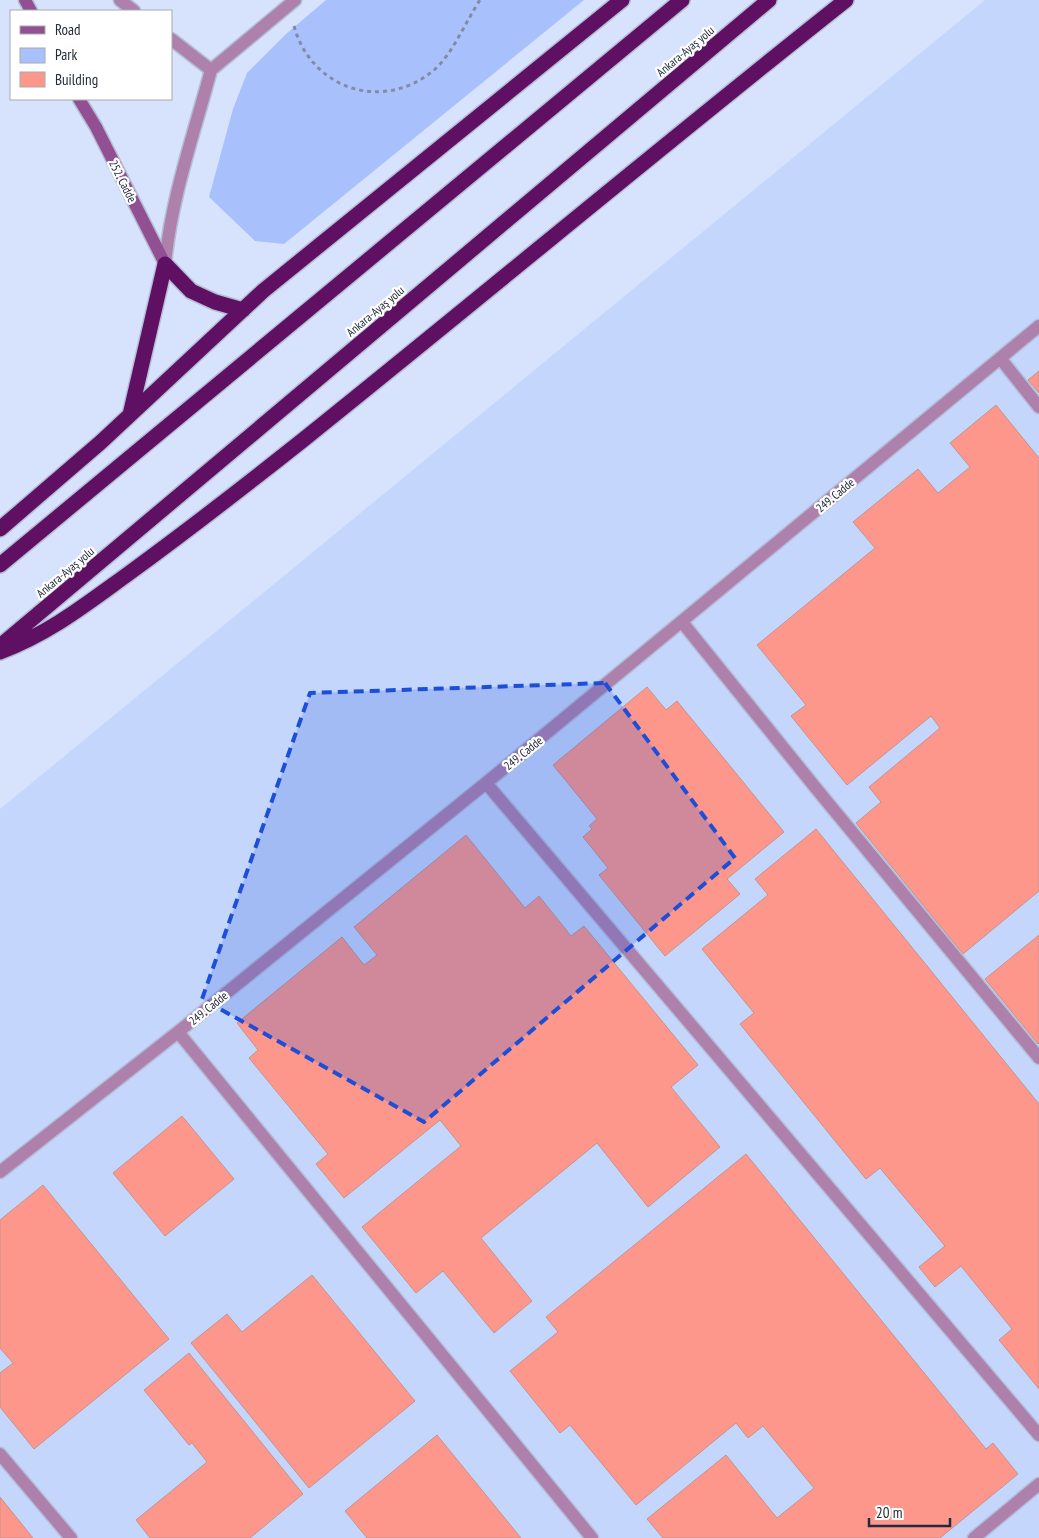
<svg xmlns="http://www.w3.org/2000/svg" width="1039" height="1538" font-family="'PT Sans Narrow',sans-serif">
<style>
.built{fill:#c5d6fd}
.green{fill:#a8c1fc}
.building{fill:#fd978c;stroke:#c5928c}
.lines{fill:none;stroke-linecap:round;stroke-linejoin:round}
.street-casing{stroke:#b3bdd5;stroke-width:15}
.secondary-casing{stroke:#b3bdd5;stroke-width:15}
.highway-casing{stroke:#b3bdd5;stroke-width:18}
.path{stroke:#828ba0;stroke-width:3;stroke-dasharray:4 4;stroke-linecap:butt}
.street{stroke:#ae81ad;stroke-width:12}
.secondary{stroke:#925092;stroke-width:12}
.highway{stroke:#601063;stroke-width:15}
.marked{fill:#1d4ed8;fill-opacity:0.2;stroke:#1d4ed8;stroke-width:4;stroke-dasharray:10 6;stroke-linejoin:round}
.labels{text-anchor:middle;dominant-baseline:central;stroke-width:4.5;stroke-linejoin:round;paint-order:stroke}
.street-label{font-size:12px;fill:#232a3a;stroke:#fff}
</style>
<rect width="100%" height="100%" fill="#d7e2fc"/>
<!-- built -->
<path class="built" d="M985 0H1039V1538H0V809Z"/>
<!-- green -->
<path class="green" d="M326 0H584L284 244 255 241 209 197 233 109 247 73 286 34Z"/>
<!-- building -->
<path class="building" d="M1039 371V393L1028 380Z
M996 405 1039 458V891L963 954 856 823 881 802 869 787 940 728 931 716 847 785 791 716 806 705 757 645 875 548 853 522 918 469 938 493 970 467 950 443Z
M647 687 666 710 677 701 784 832 727 879 740 894 665 956 599 875 608 868 583 837 592 829 589 826 597 819 553 765Z
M816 829 1039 1104V1389L999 1340 1012 1329 961 1266 935 1287 919 1267 945 1246 880 1168 866 1179 740 1024 754 1013 702 949 768 895 755 879Z
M466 835 525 908 539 896 571 936 584 926 698 1065 671 1087 720 1147 648 1207 597 1143 481 1238 532 1301 494 1333 443 1271 416 1293 362 1227 461 1146 440 1120 344 1198 316 1164 328 1154 249 1058 258 1050 237 1023 342 937 364 965 377 955 354 927Z
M1039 935V1043L1038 1044 985 979Z
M182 1116 234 1179 165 1236 113 1173Z
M746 1154 986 1449 993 1443 1018 1474 940 1538H663L647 1519 726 1455 777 1518 814 1488 763 1426 748 1438 736 1423 636 1505 570 1425 560 1433 510 1371 558 1332 546 1317Z
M43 1185 169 1339 34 1449 0 1407V1373L13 1363 0 1348V1220Z
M312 1275 415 1401 309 1488 191 1343 227 1314 242 1332Z
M189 1353 303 1494 250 1538H150L136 1520 207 1462 192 1443 189 1445 144 1390Z
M437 1435 521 1538H367L345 1511Z
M0 1497 33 1538H0Z"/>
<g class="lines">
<defs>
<path id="street" d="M120 0 134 11
M171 39 211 70 295 0
M165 264C171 198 194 134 211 70
M1000 358 1039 407
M682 622 819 792 1039 1058
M486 783 1039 1435
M178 1032 592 1538
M0 1172 178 1032 486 783 1039 326
M0 1454 71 1538
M974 1538 1039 1484"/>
<path id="secondary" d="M25 0 31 11
M79 99 96 127 165 264"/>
<path id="highway" d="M130 415 165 264 191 291 215 302 243 310
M0 529 101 442 263 291 622 0
M0 565 682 0
M0 646 769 0
M0 652C50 633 85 605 128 574 187 531 245 486 303 440 485 294 663 145 846 0"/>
</defs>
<!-- street casing -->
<use href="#street" class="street-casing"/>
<!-- secondary casing -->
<use href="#secondary" class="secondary-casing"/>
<!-- highway casing -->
<use href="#highway" class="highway-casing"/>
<!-- path -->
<path class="path" d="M294 26C311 89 383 113 434 70 452 55 466 21 480 0"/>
<!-- street -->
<use href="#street" class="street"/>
<!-- secondary -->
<use href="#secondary" class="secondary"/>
<!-- highway -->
<use href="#highway" class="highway"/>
</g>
<!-- marked area -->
<path class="marked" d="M605 683 735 858 424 1122 202 999 310 693Z"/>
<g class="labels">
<!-- street labels -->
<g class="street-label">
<text transform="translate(685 51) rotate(-40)">Ankara-Ayaş yolu</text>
<text transform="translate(123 181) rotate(63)">252. Cadde</text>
<text transform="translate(375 311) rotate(-40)">Ankara-Ayaş yolu</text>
<text transform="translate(835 495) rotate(-40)">249. Cadde</text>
<text transform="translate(65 572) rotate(-40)">Ankara-Ayaş yolu</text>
<text transform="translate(523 753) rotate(-39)">249. Cadde</text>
<text transform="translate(208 1008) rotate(-39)">249. Cadde</text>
</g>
</g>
<!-- legend -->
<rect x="10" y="10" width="162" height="90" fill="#ffffff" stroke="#a7aab0"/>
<rect x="20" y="26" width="25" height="8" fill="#925092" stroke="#a7aab0"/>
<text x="55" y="35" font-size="15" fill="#232a3a">Road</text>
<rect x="20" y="48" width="25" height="15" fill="#a8c1fc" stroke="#a7aab0"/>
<text x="55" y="60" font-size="15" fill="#232a3a">Park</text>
<rect x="20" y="72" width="25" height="15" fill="#fd978c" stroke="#a7aab0"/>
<text x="55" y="85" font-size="15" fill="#232a3a">Building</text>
<!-- scale -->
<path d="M869 1518v8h81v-8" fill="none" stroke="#232a3a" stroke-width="2.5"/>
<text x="876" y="1518" font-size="15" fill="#232a3a" stroke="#ffffff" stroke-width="4" paint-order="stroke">20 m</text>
</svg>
